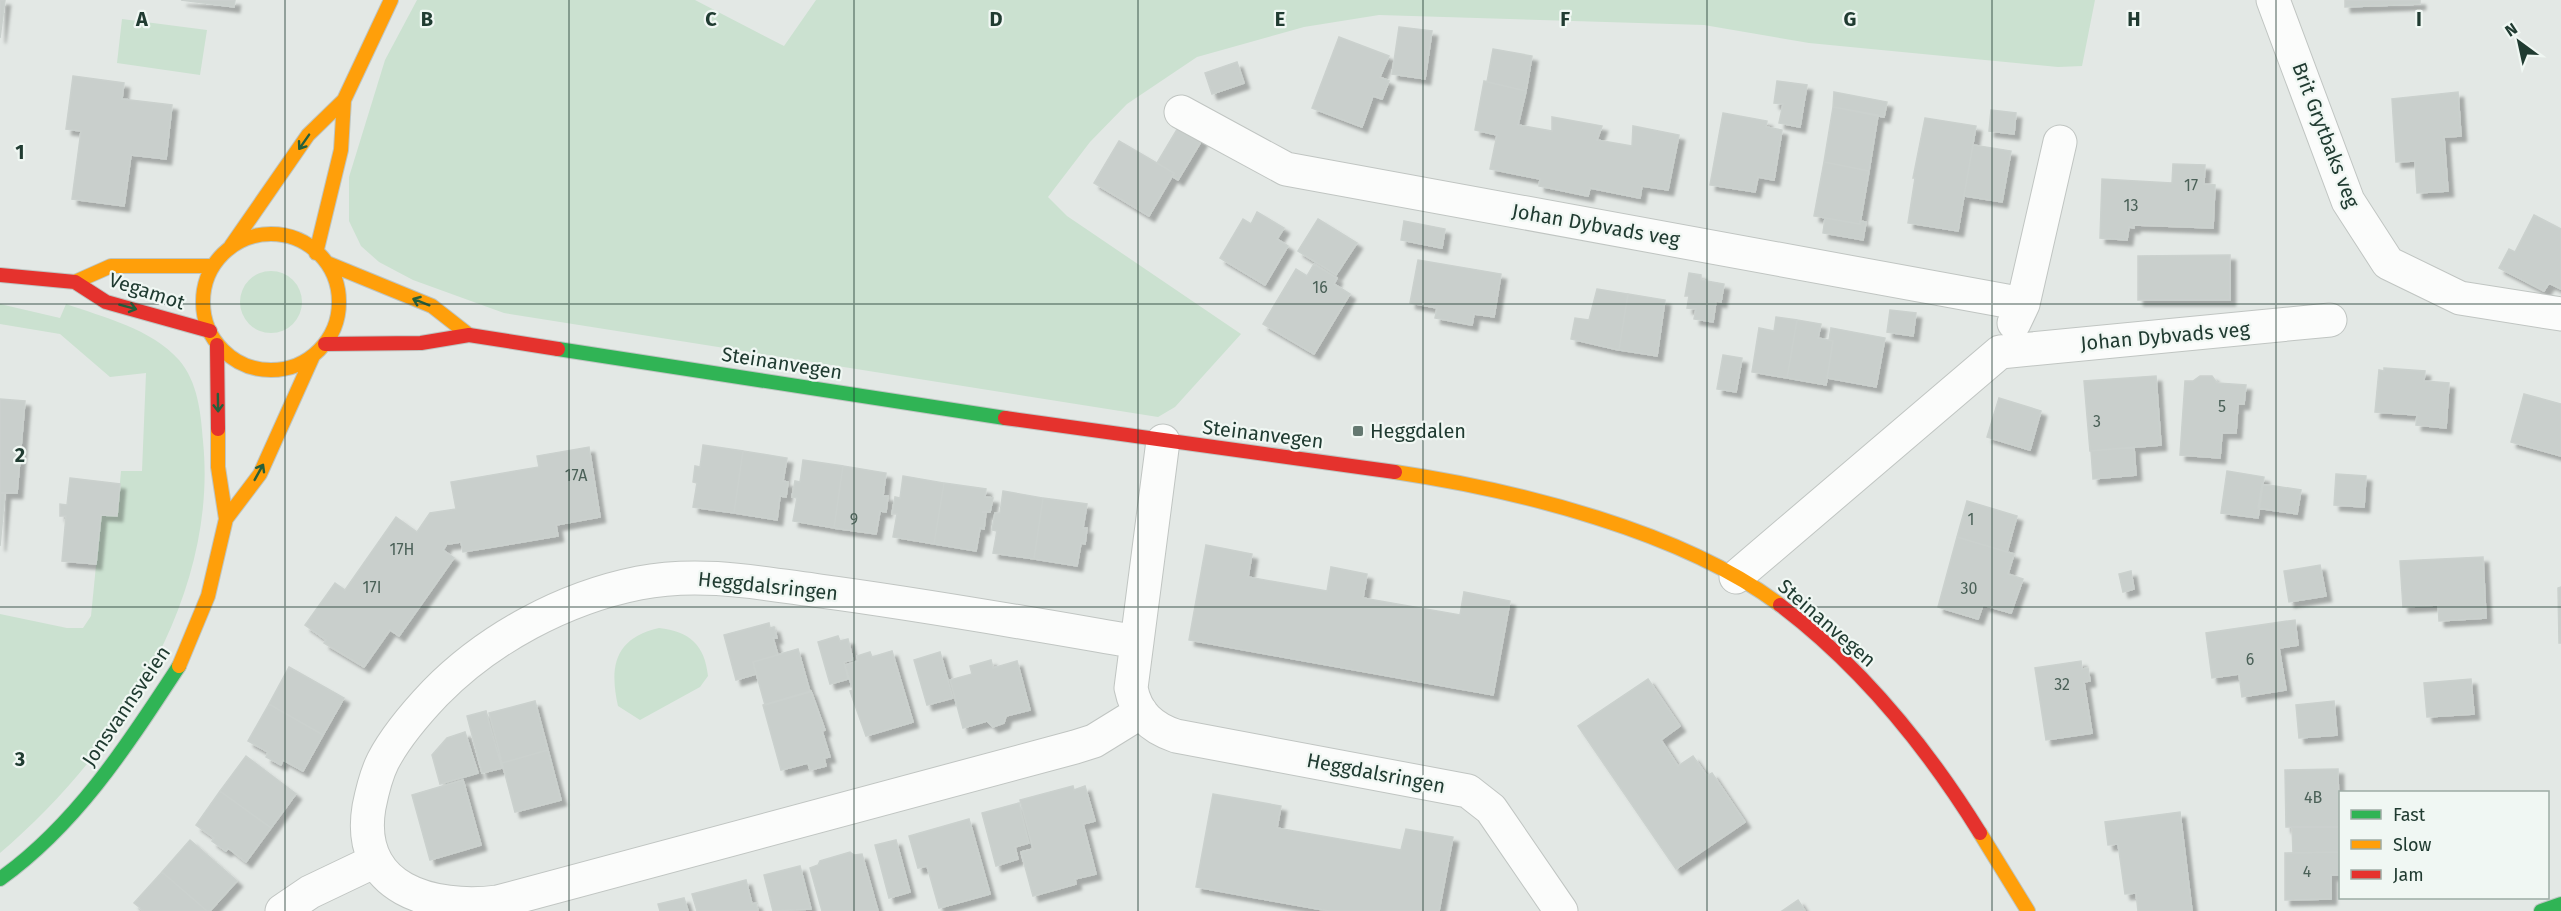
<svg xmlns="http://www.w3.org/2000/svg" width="2561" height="911" font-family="'Fira Sans',sans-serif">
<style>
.green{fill:#cbe1d0}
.building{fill:#c9cfcc;stroke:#cbd1ce;stroke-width:1.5;filter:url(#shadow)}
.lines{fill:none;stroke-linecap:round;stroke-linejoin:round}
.street-casing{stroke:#c0c5c2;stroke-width:35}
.fast-casing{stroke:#bec5c2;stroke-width:16}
.slow-casing{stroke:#bec5c2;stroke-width:16}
.jam-casing{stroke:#bec5c2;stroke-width:16}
.street{stroke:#fbfcfb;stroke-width:33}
.fast{stroke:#30b455;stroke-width:14}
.slow{stroke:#ff9f0a;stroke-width:14}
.jam{stroke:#e5322d;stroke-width:14}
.oneway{stroke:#255f3c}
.grid{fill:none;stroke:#203b31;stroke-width:1.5;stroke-opacity:0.55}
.poi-dot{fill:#647870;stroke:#f0f7f3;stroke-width:2}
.labels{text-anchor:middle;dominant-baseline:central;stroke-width:4.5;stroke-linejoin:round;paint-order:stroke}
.number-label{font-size:16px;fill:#4b6158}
.street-label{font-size:20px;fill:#203b31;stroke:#f0f7f3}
.poi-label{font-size:20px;fill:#203b31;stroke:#f0f7f3;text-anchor:start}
.grid-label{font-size:20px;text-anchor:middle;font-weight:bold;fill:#203b31;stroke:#f0f7f3;stroke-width:4.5;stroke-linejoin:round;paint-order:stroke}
</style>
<defs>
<filter id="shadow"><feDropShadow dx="5.5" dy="5.5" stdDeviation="1.5" flood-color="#0004"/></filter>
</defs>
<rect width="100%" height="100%" fill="#e3e8e5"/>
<!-- green -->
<path class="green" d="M417 0H695L784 46 816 0H2095L2082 66 2058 67 1809 43 1704 25 1379 15 1304 27 1197 57 1127 104 1090 142 1048 197 1067 216 1241 334 1175 407 1158 417 504 313 413 280 379 262 361 246 349 221V177L385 60Z
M122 19 207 30 200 75 117 63Z
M240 302a31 31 0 1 1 62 0a31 31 0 1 1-62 0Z
M0 304 60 318 66 304C103 317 152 329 179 360 198 382 201 414 203 441 219 599 115 755 0 853V614L67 628H83L91 616 101 515 117 516 121 471H142L146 373 110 377 60 334 0 324Z
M659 628C689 631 705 645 708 676L700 687 640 720 618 706C609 666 615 638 659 628Z"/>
<!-- building -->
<path class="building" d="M0 0H5L0 38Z
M181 0H235L234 7Z
M2345 0H2420V4L2345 7Z
M1399 27 1432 31 1425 79 1392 74Z
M1339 37 1389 56 1380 77 1389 81 1382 99 1373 96 1362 127 1312 108Z
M1493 49 1532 56 1526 91 1487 82Z
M1237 62 1244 83 1212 94 1205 73Z
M73 76 124 83 122 99 172 105 166 159 131 155 124 206 72 199 81 131 66 129Z
M1484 81 1526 91 1518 125 1552 131V117L1602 126 1597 140 1632 146 1633 126 1679 135 1668 190 1642 186 1640 198 1590 188 1588 196 1539 186 1540 179 1490 169 1497 135 1475 130Z
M1777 81 1807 85 1800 127 1779 123 1783 104 1774 103Z
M1834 92 1887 102 1884 117 1833 107Z
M2458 92 2461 136 2444 137 2448 191 2417 193 2415 161 2396 162 2392 99Z
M1833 107 1878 115 1869 171 1824 162Z
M1991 110 2016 113 2014 134 1989 131Z
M1723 113 1767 121 1766 127 1782 130 1774 180 1758 177 1755 192 1710 185Z
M1925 118 1976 126 1958 231 1908 223 1915 178H1913Z
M1179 126 1202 140 1178 180 1173 177 1174 173 1157 163Z
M1119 141 1174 173 1149 216 1094 183Z
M1973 145 2011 151 2002 202 1964 196Z
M1824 162 1869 171 1860 224 1814 216Z
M2173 164 2205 165 2204 184 2215 185 2213 228 2134 225V228L2129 227 2127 240 2100 238 2102 179 2172 183Z
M1257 212 1284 228 1277 239 1288 246 1265 285 1220 258 1243 219 1251 224Z
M2534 215 2561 229V289L2549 283 2544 291 2499 268 2509 249 2515 252Z
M1825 218 1860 224V221L1866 222 1863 240 1823 233Z
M1318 219 1357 243 1336 275 1298 251Z
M1404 221 1445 229 1442 248 1401 240Z
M2230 255V300H2138V256Z
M1418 260 1501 274 1494 317 1474 314 1472 325 1435 318 1437 308 1410 303Z
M1314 264 1337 278 1334 284 1350 294 1314 354 1263 324 1296 269 1307 276Z
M1689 273 1701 275V280L1724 284 1721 302 1716 301 1713 322 1694 319 1696 309 1687 308 1689 296H1685Z
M1597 289 1628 294 1619 350 1571 339 1575 318 1589 320Z
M1628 294 1665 300 1657 356 1619 350Z
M1890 310 1916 313 1913 336 1887 332Z
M1776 317 1797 320 1787 378 1752 372 1759 328 1774 331Z
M1797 320 1821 324 1818 338 1833 341 1826 385 1787 378Z
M1831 328 1885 338 1876 387 1827 378 1833 341 1829 340Z
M1723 355 1742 358 1736 392 1717 389Z
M2384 368 2425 371 2424 381 2449 383 2446 428 2416 425 2417 415 2375 412 2379 370 2384 371Z
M2156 376 2161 445 2090 451 2084 381Z
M2200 376H2212L2217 383 2246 385 2244 404H2238L2236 433H2222L2220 458 2180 455 2185 381H2193Z
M2524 394 2561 404V456L2511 442Z
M1999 398 2041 411 2030 450 1987 437Z
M0 399 25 401 17 493H0Z
M703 445 743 451 734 513 693 507 697 483 693 482 695 466 700 467Z
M589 447 600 517 556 525 558 536 463 552 461 542 449 544 448 542 443 550 454 558 399 636 390 630 364 667 324 643 326 640 305 625 335 583 345 590 396 517 417 532 430 513 456 509 451 482 539 467 537 456Z
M2134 447 2136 475 2093 479 2091 451Z
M743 451 787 458 783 481 788 482 786 497 780 496 777 520 734 513Z
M803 460 843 466 834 528 793 521 797 498 792 497 795 481 800 482Z
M843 466 886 473 883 496H888L886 512 880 511 876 534 834 528Z
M2227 471 2264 477 2258 518 2221 513Z
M2336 474 2366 476 2364 507 2334 505Z
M903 476 944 483 934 544 893 537 897 514H892L895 497 900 498Z
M70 478 120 484 117 516 101 515 96 564 62 561 66 516H60V504L67 505Z
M944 483 986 489 985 497 993 498 990 512H982H986L984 529 980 528 976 551 934 544Z
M2262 484 2301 490 2297 514 2258 508Z
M1003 491 1043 498 1034 559 993 553 997 531 992 530 995 513H1000Z
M0 493H5L0 546Z
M1043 498 1087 504 1083 528H1087L1085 544 1081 543 1077 566 1034 559Z
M1967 501 2017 516 2007 552 1957 537Z
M1957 537 2014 554 2008 574 2023 579 2011 613 1983 605 1978 619 1938 607Z
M1206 545 1252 554 1248 577 1327 591 1331 567 1367 574 1363 598 1460 615 1464 592 1510 601 1493 695 1189 640Z
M2483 557 2486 618 2439 621 2438 605 2403 607 2400 561Z
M2320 565 2326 596 2289 602 2284 571Z
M2131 571 2134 589 2123 592 2119 574Z
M2561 587V643H2559L2558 588Z
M2295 620 2298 645 2279 648 2286 690 2242 697 2239 674 2212 678 2206 633Z
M769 623 770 628 774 627 777 638H773L778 655 753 662 756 674 736 680 724 635Z
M838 636 840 641 848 639 853 660 844 662 848 679 830 684 818 642Z
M798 649 810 692 765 705 753 662Z
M892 651 913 722 866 736 850 691 853 690 845 665 858 661 857 656 870 652 872 657Z
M940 652 953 698 927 705 914 660Z
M991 660 993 668 1017 661 1030 710 1006 716 1004 723 993 727 987 721 963 728 950 680 972 674 970 666Z
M2081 661 2082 669 2088 668 2090 681 2084 682 2092 733 2046 740 2035 668Z
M289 667 344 698 323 735 269 704Z
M1648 679 1680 726 1661 740 1678 766 1693 756 1707 776 1712 773 1745 822 1676 869 1578 726Z
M2471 679 2474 714 2427 717 2424 683Z
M811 691 825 730 822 731 830 757 824 758 826 766 810 770 808 763 781 770 763 705Z
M535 701 548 750 502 763 489 713Z
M2334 701 2337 735 2299 738 2296 705Z
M269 704 323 735 303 771 283 760 281 765 266 757 268 752 248 741Z
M486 711 502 768 482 773 467 716Z
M465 732 478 773 440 784 432 755 447 738Z
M548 750 561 800 515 812 502 763Z
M246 756 296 794 271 828 220 791Z
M2338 769 2339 827H2286L2285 770Z
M463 780 481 845 430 860 412 795Z
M1073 786 1074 790 1085 786 1095 821 1083 824 1096 874 1075 879 1076 884 1033 896 1021 852 1033 849 1020 800Z
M220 791 271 828 246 862 228 848 226 851 212 841 214 838 196 825Z
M1213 794 1281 806 1277 828 1401 850 1406 829 1453 837 1439 911H1329L1196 887Z
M1019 803 1029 843 1015 847 1018 859 996 866 982 813Z
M2180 812 2192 911H2138L2136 893 2125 894 2118 844 2108 845 2105 822Z
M969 819 990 894 939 908 927 866 918 868 909 836Z
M2292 827H2339V852L2293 853Z
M190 840 237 881 210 911H207L162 872Z
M896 840 910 892 889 898 875 845Z
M850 852 854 855 862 854 878 911H822L810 868 818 865 820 861Z
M2339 852 2340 875H2331V899L2285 900V853Z
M800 866 811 909 773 911 764 875Z
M162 872 207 911H144L134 903Z
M746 880 752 904 756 903 758 911H697L692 894Z
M684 898 688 911H660L658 904Z
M1798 900 1805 911H1782Z"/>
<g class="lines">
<defs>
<path id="street" d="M2273 0 2348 201 2388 263 2460 298 2561 314
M1181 112 1286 169 2023 304
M2014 323 2023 304 2060 142
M1163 441 1131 688C1136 714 1152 728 1176 736L1468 791 1491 809 1561 911
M1736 577 2000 352 2330 320
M1137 642C1032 624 926 605 820 591 760 583 700 571 639 583 564 598 489 638 435 693 416 713 396 736 383 761 376 775 372 792 369 807 355 890 433 910 498 902L1075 747 1094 741 1141 712
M282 911 310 892 375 861"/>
<path id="fast" d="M558 349 1005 418
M0 879C77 824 128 744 179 666
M2541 911 2561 904"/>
<path id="slow" d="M203 302a68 68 0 1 1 136 0a68 68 0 1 1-136 0Z
M231 246 308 135 344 100
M316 253 341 150 344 100 391 0
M327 263 432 306 469 335
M75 282 111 266H213
M1395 472C1516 490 1682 531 1780 605
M226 519 260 474 313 356
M179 666 208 596 226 519 218 467V429
M1980 833 2028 911"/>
<path id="jam" d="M0 275 75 282 106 302 210 331
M325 344 421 343 469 335 558 349
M217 345 218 429
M1005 418 1395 472
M1780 605C1862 667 1926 746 1980 833"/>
</defs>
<!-- street casing -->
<use href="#street" class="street-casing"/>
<!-- fast casing -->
<use href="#fast" class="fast-casing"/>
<!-- slow casing -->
<use href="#slow" class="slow-casing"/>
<!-- jam casing -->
<use href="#jam" class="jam-casing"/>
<!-- street -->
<use href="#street" class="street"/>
<!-- fast -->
<use href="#fast" class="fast"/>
<!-- slow -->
<use href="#slow" class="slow"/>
<!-- jam -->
<use href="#jam" class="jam"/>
</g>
<!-- one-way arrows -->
<defs><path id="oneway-shaft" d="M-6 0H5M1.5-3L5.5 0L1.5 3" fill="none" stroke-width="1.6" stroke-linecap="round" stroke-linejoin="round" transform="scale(1.5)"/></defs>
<g class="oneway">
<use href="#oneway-shaft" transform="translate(304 142) rotate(125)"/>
<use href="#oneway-shaft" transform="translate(421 302) rotate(-158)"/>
<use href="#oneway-shaft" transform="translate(128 307) rotate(15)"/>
<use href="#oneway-shaft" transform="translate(218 403) rotate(89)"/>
<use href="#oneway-shaft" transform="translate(259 472) rotate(-61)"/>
</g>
<!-- grid -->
<path class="grid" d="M285 0V911M569 0V911M854 0V911M1138 0V911M1423 0V911M1707 0V911M1992 0V911M2276 0V911M0 304H2561M0 607H2561"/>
<!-- markers -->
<rect class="poi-dot" x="1352" y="425" width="12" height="12" rx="3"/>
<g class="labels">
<!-- number labels -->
<g class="number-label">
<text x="2191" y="185">17</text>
<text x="2131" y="205">13</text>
<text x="1320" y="287">16</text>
<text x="2222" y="406">5</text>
<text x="2097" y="421">3</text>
<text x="576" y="475">17A</text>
<text x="854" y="519">9</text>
<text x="1971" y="519">1</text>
<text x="402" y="549">17H</text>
<text x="372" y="587">17I</text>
<text x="1969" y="588">30</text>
<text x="2250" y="659">6</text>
<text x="2062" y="684">32</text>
<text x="2313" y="797">4B</text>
<text x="2307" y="871">4</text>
</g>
<!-- street labels -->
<g class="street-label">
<text transform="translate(2326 135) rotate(69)">Brit Grytbaks veg</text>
<text transform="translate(1596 225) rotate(10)">Johan Dybvads veg</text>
<text transform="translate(147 291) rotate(18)">Vegamot</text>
<text transform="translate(2165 336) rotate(-5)">Johan Dybvads veg</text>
<text transform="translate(782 363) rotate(9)">Steinanvegen</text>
<text transform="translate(1263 434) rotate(7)">Steinanvegen</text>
<text transform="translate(768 586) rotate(6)">Heggdalsringen</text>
<text transform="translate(1827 623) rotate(41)">Steinanvegen</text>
<text transform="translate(126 706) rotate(-56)">Jonsvannsveien</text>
<text transform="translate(1376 773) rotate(11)">Heggdalsringen</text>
</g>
<!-- poi labels -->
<g class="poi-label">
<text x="1370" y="431">Heggdalen</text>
</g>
</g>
<g class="grid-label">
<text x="142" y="26">A</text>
<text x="427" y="26">B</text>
<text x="711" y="26">C</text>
<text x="996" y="26">D</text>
<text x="1280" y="26">E</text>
<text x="1565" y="26">F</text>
<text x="1850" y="26">G</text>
<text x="2134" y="26">H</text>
<text x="2419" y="26">I</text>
<text x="20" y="159">1</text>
<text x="20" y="462">2</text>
<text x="20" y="766">3</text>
</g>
<!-- legend -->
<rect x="2339" y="791" width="210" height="108" fill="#f0f7f3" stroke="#9daca5" stroke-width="1.5"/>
<rect x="2351" y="810" width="30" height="9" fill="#30b455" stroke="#9daca5" stroke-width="1.5"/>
<text x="2393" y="821" font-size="18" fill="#203b31">Fast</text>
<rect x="2351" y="840" width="30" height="9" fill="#ff9f0a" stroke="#9daca5" stroke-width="1.5"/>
<text x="2393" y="851" font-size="18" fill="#203b31">Slow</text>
<rect x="2351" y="870" width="30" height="9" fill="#e5322d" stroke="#9daca5" stroke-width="1.5"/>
<text x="2393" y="881" font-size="18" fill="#203b31">Jam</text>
<!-- north arrow -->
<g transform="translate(2519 42) rotate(327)" stroke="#f0f7f3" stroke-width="4.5" paint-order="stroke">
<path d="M0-4.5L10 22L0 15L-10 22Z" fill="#203b31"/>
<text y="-9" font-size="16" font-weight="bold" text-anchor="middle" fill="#203b31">N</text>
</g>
</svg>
